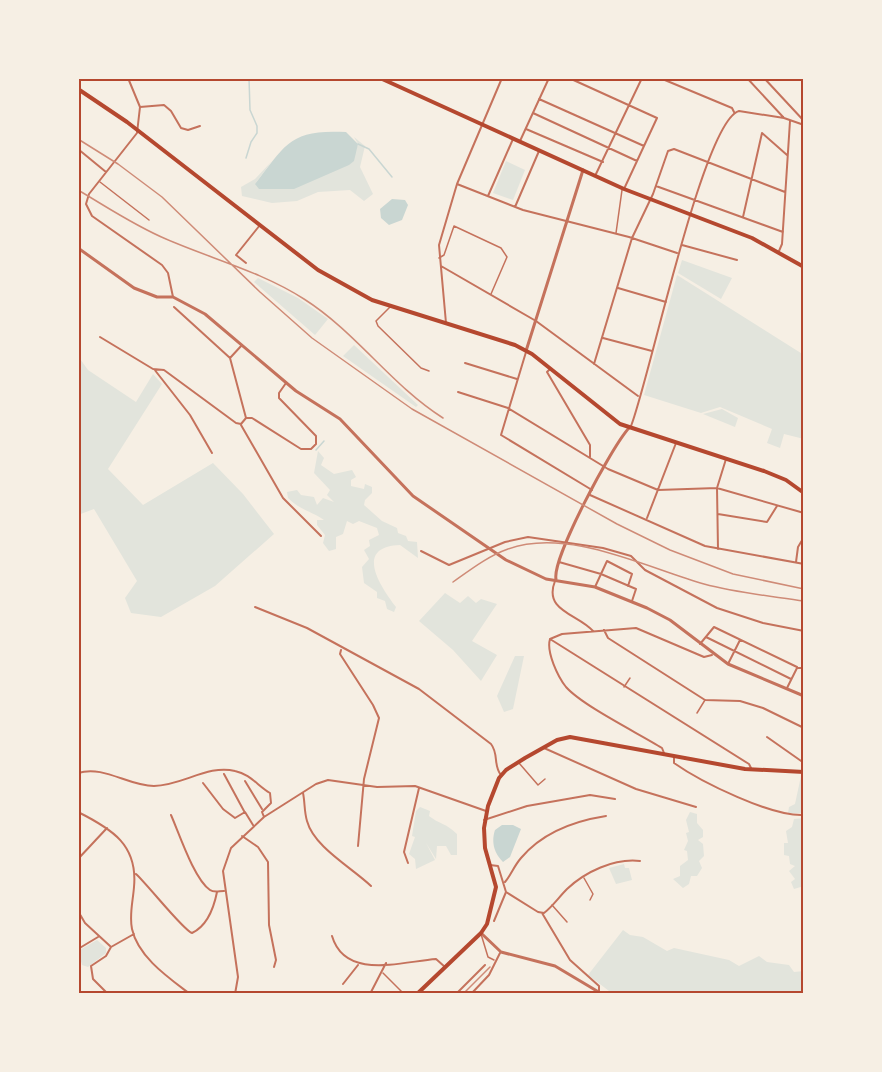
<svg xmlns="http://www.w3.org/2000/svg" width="882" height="1072" font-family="Figtree,sans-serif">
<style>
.green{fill:#e2e4dc}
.water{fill:#c9d6d2}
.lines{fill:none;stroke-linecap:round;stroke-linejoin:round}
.stream{stroke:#c9d6d2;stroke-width:1.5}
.service{stroke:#c5725c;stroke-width:1.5}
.minor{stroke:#c5725c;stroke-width:2}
.tertiary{stroke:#c5725c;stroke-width:3}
.secondary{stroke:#b5482f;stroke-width:4}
.primary{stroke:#b5482f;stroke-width:4}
.rail{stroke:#cf8b77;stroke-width:1.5}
.neatline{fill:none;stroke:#b5482f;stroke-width:2}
</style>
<rect width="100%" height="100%" fill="#f6efe4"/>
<!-- green -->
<path class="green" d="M354 137 365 146 360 167 373 194 364 201 350 190 318 192 297 201 272 203 242 196 241 187 255 179 272 161 255 184 356 150 358 144Z
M506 161 525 170 513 200 493 193Z
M682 260 732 278 721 299 678 273Z
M677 275 804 355V439L784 434 780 448 767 443 772 429 720 407 701 413 644 395Z
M258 278 298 298 328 319 315 335 254 282Z
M354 345 418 405 416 407 343 356Z
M78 356 88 370 136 402 153 374 162 384 108 469 143 505 213 463 243 494 274 534 215 586 161 617 131 613 125 598 137 581 94 509 78 515Z
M722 409 738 418 735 427 703 414Z
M318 451 324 458 321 465 334 474 352 470 356 477 351 480V486L364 489 365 484 372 487V493L365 500 364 505 382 521 397 528 398 533 406 536 408 541 417 542 418 558 400 545C353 547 381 587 396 607L394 612 387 609 385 601 377 598V592L364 583 362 567 369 559 364 550 370 546 369 540 379 535 377 528 359 521 353 524 347 521 343 534 336 537V549L329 551 323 543 325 535 317 525V520H324C311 511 300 510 288 498L287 492 297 490 301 495 314 497 317 505 323 498 334 502 327 495 330 490 314 473Z
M445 593 460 603 468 596 476 603 481 599 497 604 472 641 497 655 481 681 453 650 419 621Z
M515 656H524L513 709 504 712 497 696Z
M801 776H804V813H788L789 807 795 804Z
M420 807 430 811 429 816C439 824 446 823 457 834V855H451L446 846H437L436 859 426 843 435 860 416 869 415 859 409 854 415 837 412 836 416 811Z
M690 812 697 814V823L703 830V837L698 840 703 844 704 856 699 861 702 868 697 876H691L689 884 683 888 673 879 680 876V866L688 860 687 851 684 850 688 841 686 833 689 832 686 820Z
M804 818 802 860 804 876 802 877 804 886 794 889 791 882 795 879 789 871 795 866 790 864 789 856 784 855V843H788L786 831 792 827 794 819Z
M624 864 625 868H629L632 880 616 884 609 868Z
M623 930 630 935 643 937 667 951 674 948 729 960 739 966 759 956 767 962 789 965 794 972 804 971V994H613L588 975Z
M97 940 106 948V953L88 967 82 965 78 951Z"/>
<!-- water -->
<path class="water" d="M346 132 358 144 354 161 349 165 294 189H259L255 184C286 144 290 129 346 132Z
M392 199 405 200 408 205 402 220 389 225 381 218 380 209Z
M502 825H513L521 829 510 857 503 862C494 853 491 842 495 830Z"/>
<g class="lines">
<!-- stream -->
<path class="stream" d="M358 144 369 149 392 177
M246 158 251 142 257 133V126L250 110 249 78
M316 450 324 441"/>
<!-- service -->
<path class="service" d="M100 182 149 220
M616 233 622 190
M439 258 444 255 454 226 501 248 507 257 491 294
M390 307 376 321 378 326 421 368 429 371
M624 687 630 678
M697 713 705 700
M519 763 538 785 545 779
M584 878 593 894 590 900
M552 905 567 922
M481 934 488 957 494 960
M383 973 402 992"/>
<!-- minor -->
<path class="minor" d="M128 78 140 107 137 133 89 194 86 204 92 216 162 265 168 273 173 297
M569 78 657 118 624 189
M660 78 732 108 734 112
M747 78 784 118
M764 78 804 121
M539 99 644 146
M140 107 164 105 171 111 181 128 188 130 200 126
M533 113 637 161
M526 129 603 162
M520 141 549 78
M78 149 106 172
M595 176 642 78
M457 184 523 210 629 237 677 253
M656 186 783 232
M488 196 513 139
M515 207 539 151
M743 217 762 133 787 155
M682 245 737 260
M779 251 782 244 790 121
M246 263 236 255 260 225
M441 266 536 321 638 396
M618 288 666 302
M174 307 230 358 246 418
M446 323 439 245 457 184 502 78
M100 337 153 369 164 370 236 423 241 424 246 418H252L301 449H311L316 444V436L279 398V393L286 383
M603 338 652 351
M526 352 501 435 592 490
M230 358 242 345
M465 363 517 379
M594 364 632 238 653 194 668 151 674 149 785 192
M154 369 190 415 212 453
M550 369 547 372 590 445V457
M458 392 508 408 608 469 658 490 717 488 804 513
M241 425 283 498 321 536
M631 426C649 381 703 121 739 111L784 118 804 125
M590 495 705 546 804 564
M718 514 767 522 777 506
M647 518 676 443
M718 549 717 488 726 459
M421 551 449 565 505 542 528 537 603 548 631 556 645 570 717 608 763 623 804 631
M559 562 601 574 636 589 632 601
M796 562 798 547 804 537
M555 581C543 611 578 614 593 631
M595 587 607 561 632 574 628 586
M255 607 307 628 419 689 491 744C499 754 493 766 501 775
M604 630 608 638 705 700 740 701 763 708 804 728
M706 637 791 679
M550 639 749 764 751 768
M550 639C546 652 558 677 566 687 583 706 638 733 662 748L664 753
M550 639 562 634 636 628 704 657 712 655
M700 644 714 627 797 667
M341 650 340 654 373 705 379 718 364 779 358 846
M728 664 740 640
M787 688 797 668H804
M767 737 804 763
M544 748 636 789 696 807
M674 757V763C701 782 772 817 804 815
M78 773C104 765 128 786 154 786 182 786 208 764 235 771 250 774 258 786 270 793L271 803 262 812 264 817
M224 774 244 811
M245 781 262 809
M203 783 223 809 235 818 245 812 253 825
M303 793C305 802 304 811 307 821 314 847 351 867 371 886
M78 812C112 829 138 845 134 887 133 901 129 915 132 929 138 957 169 978 190 994
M171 815C179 833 194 879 210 890 214 893 219 891 224 891
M484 820 527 806 590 795 615 799
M242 836 258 847 268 862 269 925 276 960 274 967
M78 859 107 828
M408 863 404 852 419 788
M490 865 498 866 506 892 494 921
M136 874C148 885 184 931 192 933 207 926 214 907 217 892
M505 882C511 875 514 866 521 858 542 833 574 821 606 816
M506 892 538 912 544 913C553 906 559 897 567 889 585 872 614 858 640 861
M78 911 85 923 110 946
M542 913 570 960 599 986V992
M332 936C345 980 400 962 436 959L445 967
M78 949 98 937
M343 984 358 965
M108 994 93 979 91 966 106 956 111 947 134 934
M235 994 238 977 223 871 231 848 264 817 316 784 328 780 377 787 415 786 486 811
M370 994 386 963
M456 994 485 965
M471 994 489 975 500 953"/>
<!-- tertiary -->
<path class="tertiary" d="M78 248 134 288 157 297H173L205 314 296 391 340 419 413 496 506 560 546 579 595 587 647 608 670 620 728 664 804 696
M526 351 583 170
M556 579C552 558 612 446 629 428
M481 933 501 952 555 966 602 994"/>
<!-- secondary -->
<path class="secondary" d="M78 89 127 122 318 270 372 300 515 345 532 354 620 424 764 471 786 480 804 493
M417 994 481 933 487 924 496 887 485 848 484 828 488 806 499 778 506 770 525 758 557 740 570 737 745 769 804 772"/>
<!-- primary -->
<path class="primary" d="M380 78 624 189 752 238 804 267"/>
<!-- rail -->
<path class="rail" d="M78 139 118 164 162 197 260 292 312 338 412 409 617 524 670 550 733 574 804 589
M78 190C107 207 135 226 166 239 212 259 262 272 304 299 356 332 391 385 443 418
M453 582C470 570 488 556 508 549 568 527 647 568 704 584 737 593 771 596 804 601
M463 994 490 967"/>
</g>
<!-- border -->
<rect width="882" height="1072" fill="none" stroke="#f6efe4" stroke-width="159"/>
<rect x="80" y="80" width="722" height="912" class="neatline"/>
</svg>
